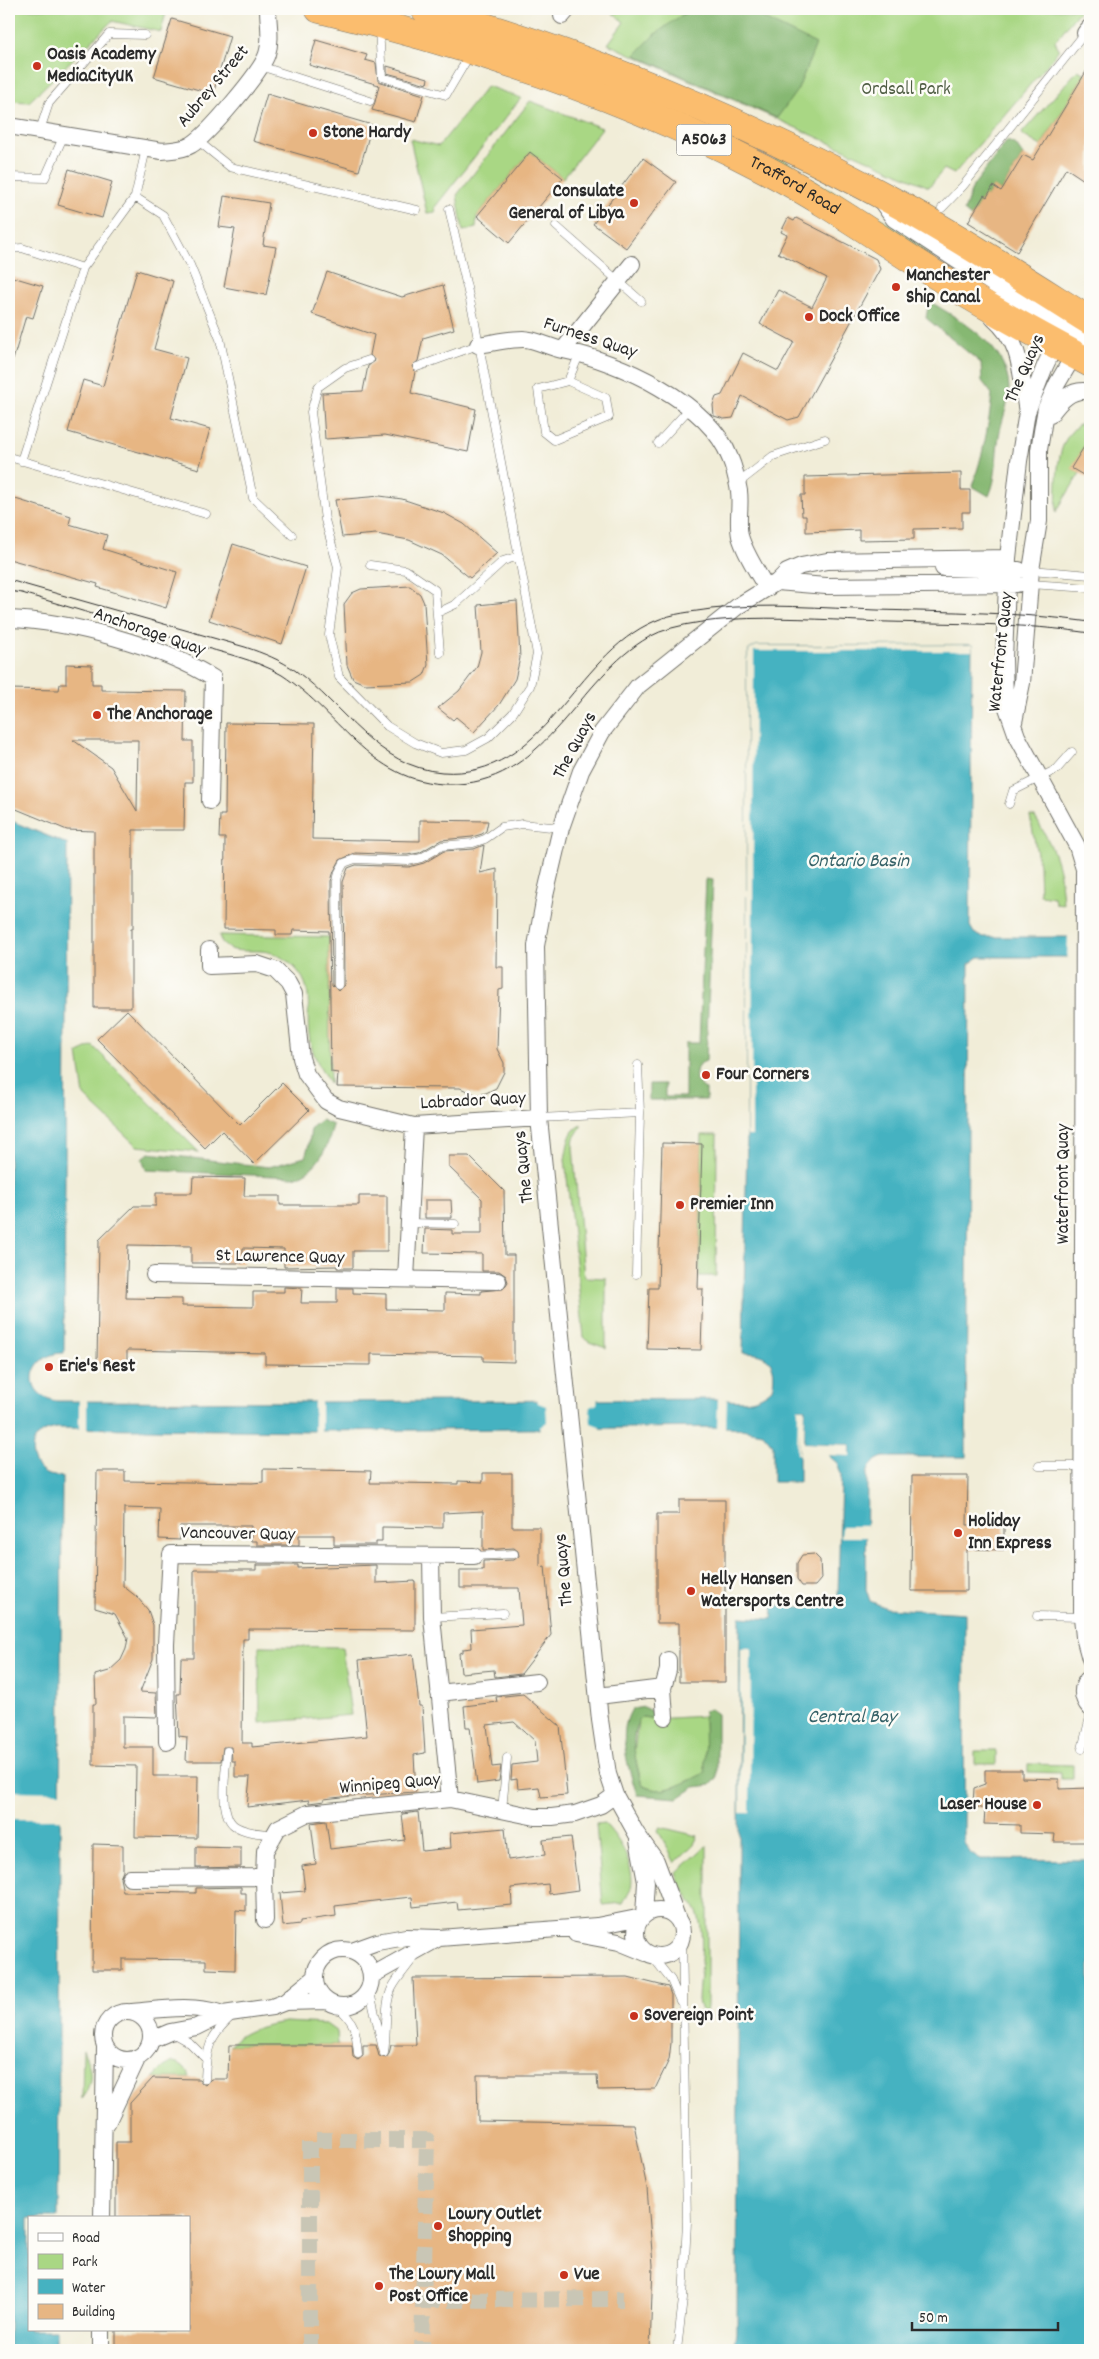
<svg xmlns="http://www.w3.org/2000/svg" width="1099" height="2359" font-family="Dekko,sans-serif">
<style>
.green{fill:#a9d784;stroke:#6a8158}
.forest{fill:#86b872;stroke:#58724e}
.water{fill:#45b2c1;stroke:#386e76}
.pier{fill:#f1edd8}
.building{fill:#e7b683;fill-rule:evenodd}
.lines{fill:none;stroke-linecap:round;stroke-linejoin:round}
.street-tunnel{stroke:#c9c6b5;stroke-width:16;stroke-dasharray:16 8;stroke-linecap:butt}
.lane-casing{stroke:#706f68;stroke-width:9}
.street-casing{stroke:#706f68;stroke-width:18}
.highway-casing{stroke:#706f68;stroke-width:29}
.lane{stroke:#fff;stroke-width:8}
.street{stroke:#fff;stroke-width:16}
.highway{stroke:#fbbd6e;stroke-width:28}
.tram{stroke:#2b2b2b;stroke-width:1}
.poi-dot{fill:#c8321e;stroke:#fdfcf7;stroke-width:2}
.labels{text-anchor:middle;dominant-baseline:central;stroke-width:5;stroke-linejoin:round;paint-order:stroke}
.shield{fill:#fdfcf7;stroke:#6a6a68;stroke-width:1}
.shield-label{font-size:18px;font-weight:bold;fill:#2b2b2b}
.poi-label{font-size:19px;font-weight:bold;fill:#2b2b2b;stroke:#fdfcf7;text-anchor:start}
.street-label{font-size:19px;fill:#2b2b2b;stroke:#fdfcf7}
.park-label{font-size:19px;fill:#515f46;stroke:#fdfcf7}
.water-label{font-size:20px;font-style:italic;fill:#356167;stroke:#fdfcf7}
</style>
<rect width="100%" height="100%" fill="#fdfcf7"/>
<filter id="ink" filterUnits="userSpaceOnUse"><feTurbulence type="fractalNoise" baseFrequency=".02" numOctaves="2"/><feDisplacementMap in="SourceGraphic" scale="10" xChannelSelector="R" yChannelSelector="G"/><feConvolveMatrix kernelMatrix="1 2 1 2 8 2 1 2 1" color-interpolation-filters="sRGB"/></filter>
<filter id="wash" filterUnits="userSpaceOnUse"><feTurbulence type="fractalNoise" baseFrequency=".0096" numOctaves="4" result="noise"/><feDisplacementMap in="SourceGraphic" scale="20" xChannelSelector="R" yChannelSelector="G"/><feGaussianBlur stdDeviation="1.12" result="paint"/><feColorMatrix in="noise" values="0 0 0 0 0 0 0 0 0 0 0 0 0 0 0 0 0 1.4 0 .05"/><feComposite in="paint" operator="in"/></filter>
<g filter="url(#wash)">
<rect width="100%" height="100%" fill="#f1edd8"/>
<!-- green -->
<path class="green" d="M9 9H167L161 32 112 21 29 102 9 101Z
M607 9H1081L1055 41 1059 49 1052 59 954 174 944 169 929 187 608 44 624 22Z
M1078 70 1085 74 1041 146 1021 134Z
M487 86 521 98 435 207 436 212 427 213 410 139 439 146Z
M530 101 602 128 563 178 530 152 477 216 476 228 463 231 457 195Z
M778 154 810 179 859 205 857 211 774 163Z
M865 208 937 253 933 260 862 214Z
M1090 420V437L1072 468 1080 473 1056 512C1058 480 1052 431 1090 420Z
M1030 816 1035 817C1055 850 1061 866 1063 904L1055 903 1054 897 1040 895 1039 865Z
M219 935 329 937 330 1084C321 1069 311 1053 309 1035 306 1010 315 987 294 967 287 960 278 954 268 952 250 948 224 958 219 935Z
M93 1046 199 1152 137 1146 84 1096 78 1053Z
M582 1125 574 1138 573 1147 584 1277 606 1278V1348L589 1342 584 1337 565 1159C568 1146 568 1129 582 1125Z
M702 1135H717L716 1276H699Z
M259 1646 342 1647 351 1715 260 1723Z
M704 1716 706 1773C686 1781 663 1798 642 1785L634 1753 638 1721 643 1717 654 1719Z
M975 1751H996V1764H975Z
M1028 1764 1073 1765V1779H1061V1773L1028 1772Z
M604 1823C619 1838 636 1866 631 1889 629 1893 625 1899 623 1903L603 1905 596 1824Z
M660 1827 698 1836 694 1844 675 1863 658 1830Z
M707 1845V2006L706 2013 700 2009 698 2000C699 1976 705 1940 699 1918 695 1902 680 1891 676 1873Z
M285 2022 326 2024 337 2032 338 2045H229C246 2029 263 2026 285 2022Z
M83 2050C92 2070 94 2079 82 2099Z
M173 2062C183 2064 187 2068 189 2078H153L164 2067Z"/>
<!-- forest -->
<path class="forest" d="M690 9H736L754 14 816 44 798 89 777 118 635 55 654 35Z
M1007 141 1016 145 1023 155 1001 191 993 187 987 197 984 196 971 217 964 211 973 186Z
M929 301C961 321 1007 344 1009 388 1010 401 1001 422 999 436 995 457 998 476 989 496L972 486C983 456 989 425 992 394L982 381 981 363 926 318Z
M706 879 713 880 706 1061C696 1064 695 1071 696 1081L706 1090V1100H649V1084H665V1097H685V1043H699Z
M321 1120 333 1125C328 1148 318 1170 295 1177L146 1170 142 1159 149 1153 269 1167 305 1157 309 1144 311 1128Z
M644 1707 652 1711 654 1719 643 1717C626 1730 637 1767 642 1785 663 1798 686 1781 705 1773L704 1716 705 1711 710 1709 717 1714V1778L711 1785 695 1787 678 1798 637 1795C629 1769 616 1734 632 1709Z"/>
<!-- water -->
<path class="water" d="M972 645 970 926 974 933 982 937H1090V957H979L969 964 966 1457H884C875 1459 870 1465 867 1474L866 1589 870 1601 887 1608 965 1613 964 1843 971 1854 980 1859 1090 1860V2350H734L737 2333 740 1617 772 1619 773 1606 826 1608 838 1596 841 1475 837 1463 828 1455H850V1445L804 1443 805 1409H799V1482H773V1445L763 1433 730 1427 314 1431 56 1428C49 1430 42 1431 38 1436 27 1448 33 1467 46 1474 51 1476 57 1476 62 1477L58 2218H29V2330H56V2350H9V820L67 844 64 1353C29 1353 20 1394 56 1401L321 1402 713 1399C737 1400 753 1406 772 1389 778 1363 769 1353 743 1353L747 1136V659L749 650 756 646Z"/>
<!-- pier -->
<path class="pier" d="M972 645V651H754L752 1136H747V659L749 650 756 646Z
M1068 935H1090V959H1067Z
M598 1397 597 1404 590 1407 591 1423 599 1426 601 1431H539L540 1427 547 1422 546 1406 538 1403 537 1398Z
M718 1397H727L726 1430H717Z
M79 1398H87V1431H79Z
M314 1399 321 1400V1433H314Z
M798 1409H805L804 1443 850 1445V1456L825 1455 828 1453H847V1447L802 1445V1412L801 1411 799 1452 801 1454H797Z
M842 1526H867V1537H841Z
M741 1648H751L750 1813H740Z
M9 1791 64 1792V1819H9Z"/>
<g id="blocks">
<!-- building -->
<path class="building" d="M172 19 230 36 213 94 154 77Z
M316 40 367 55 365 60 376 63 378 81 424 95 416 122 372 110 375 102 379 85 309 65Z
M1090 65V184L1066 168 1017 252 968 222 984 195 987 197 993 186 1001 191 1023 155 1033 160Z
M387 66 428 78 427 84 387 73Z
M267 94 372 125 359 171 253 141Z
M530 152 563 178 509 243 477 216Z
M643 158 676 182 626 248 593 224Z
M69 169 112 182 102 218 58 205Z
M224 196 269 203 263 245 276 247 266 295 224 287 235 229 219 227Z
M788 218 794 221 796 218 876 259 880 269 799 417 788 420 742 396 733 418 724 419 714 416 713 405 716 397 722 395 743 353 778 371 794 342 760 324 778 290 812 307 827 278 778 253 787 235 781 232Z
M137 270 173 281 154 349 187 358 171 418 210 429 199 469 68 432 83 380 103 386Z
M327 272 402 297 443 285 454 329 423 338 418 361 412 366 415 372 411 393 476 409 468 452 385 435 325 439 322 393 363 391 368 366 375 361 370 355 374 335 312 314Z
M9 276 43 286 33 318 26 316 13 360H9Z
M1090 437V479L1071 468Z
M961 473V490H970V512H962V528L914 529V539L859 540V530L806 532V516H802L801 495H805V477Z
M380 496 402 499 444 513 464 524 497 553 470 578 442 555 409 540 376 534 342 537 335 500Z
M9 497 71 516 69 524 107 535 103 549 177 572 166 608 97 587 98 584 9 559Z
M233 544 306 567 282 644 209 620Z
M410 586 420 594 424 603 428 665 424 675 413 682 365 684 353 679 347 665 344 604 352 593 361 589Z
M517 601 520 658 515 679 499 705 474 732 456 717 453 720 438 708 459 691 477 667 481 652 478 605Z
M66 664 92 665V684H101V690L186 691 185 741H193V782H185L184 830H133V929H131V1008H94V831L67 830 9 806V689L59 690 60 684H66ZM73 740H138L137 811 111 767Z
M226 723 314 724 312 839 420 841V820L488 821 486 831 482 834 472 837 441 840 419 853 407 855 355 853 340 860 334 871 331 881 332 985 338 991 344 985 343 882 348 868 356 865 409 867 424 863 444 851 474 849 484 845 480 873 497 869 496 967H503V989L499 990 497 1049 504 1063V1072L496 1088 486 1093 477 1095 460 1088 337 1087 338 1073 331 1072 329 931 293 930 292 935H276V930L224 929 225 838H219L220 815H225Z
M127 1010 240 1125 282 1083 309 1110 254 1164 222 1131 205 1148 97 1039Z
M662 1143 702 1144 698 1289H703L701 1350 647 1349 649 1288H658Z
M449 1156H469L504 1191 505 1255H514V1362L483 1361V1356L371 1354V1365L265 1364V1353L127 1350V1362H97L99 1240 134 1206H156V1193H192L193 1177 245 1178 244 1196H280V1205H359V1196H387V1251H353V1268H337V1266L284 1267V1249L243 1248V1263H191V1246L128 1245 126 1298 182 1299V1306L253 1307V1292H284V1287L302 1288 301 1303H337V1288H353V1293L386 1294V1309L445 1310V1293L481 1294V1291L503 1289 508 1282 506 1276 499 1271H482V1254L424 1253 425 1229 452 1230V1234H482V1199L449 1167Z
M425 1200H451L452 1218H425Z
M263 1469 371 1471 370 1483H397L458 1484V1481L483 1482V1473H512V1527H540V1567L545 1566 551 1635 521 1674 495 1677 494 1670 461 1673 459 1653 463 1652V1649L472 1648 471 1629 522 1625 519 1588H460V1570H483V1561L514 1560 519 1556 518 1551 514 1548 483 1550V1511L443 1513V1528L382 1527V1542H376V1545H334V1535H299V1545H257V1541H251V1526H180V1540L159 1539 160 1509 124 1508 123 1586 137 1597 148 1610 153 1625V1659L140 1692 156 1693 157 1717 123 1716V1747H153V1776H198L197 1838 135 1837 136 1766 93 1765V1704H96L95 1675 109 1671 121 1660 126 1649 128 1638 115 1614 95 1608 97 1471H125V1481L252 1483 263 1482Z
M912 1476H968L967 1525H1004V1550L967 1549V1591H911Z
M679 1500H725V1682H679V1623H657V1514H679Z
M814 1554 820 1560 821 1579 815 1586H802L797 1579V1563L802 1555Z
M256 1565H298V1568L376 1565V1583L415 1581V1630L248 1629V1639H243L242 1743H252V1747L367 1736 359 1660 413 1654 419 1706H422L425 1753 414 1755 416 1792 351 1796 324 1799V1801L309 1803V1800L247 1807 250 1777H235V1761H232L231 1747H223L221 1761H186L187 1737 179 1736 177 1694H180L181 1658H194V1570H256Z
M523 1694 560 1726 567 1795 541 1797 539 1787 518 1789 517 1779 511 1780 512 1765 537 1762 535 1741 514 1722 487 1725 492 1767 501 1766 499 1781 477 1784 470 1727H466L464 1706 497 1702 496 1697Z
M985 1770H1022V1778L1059 1779V1789L1090 1788V1842H1054L1055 1834 1020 1833V1825L984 1824 985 1809 973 1806 974 1788 985 1784Z
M418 1812 422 1851 451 1848 450 1833 505 1828 508 1860 545 1855 543 1840 571 1837 578 1890 549 1894 548 1884 511 1888 512 1905 458 1910 457 1902 413 1907 412 1897 382 1900 335 1906 336 1916 300 1921V1924L283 1926 280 1893 305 1891 302 1866 316 1864 311 1823 326 1821 330 1849 405 1840 402 1814Z
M93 1844 123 1845V1871L120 1878 123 1892 196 1893V1888L241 1887V1893H246V1911L236 1910 235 1970 206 1969V1960L122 1959V1970H92Z
M196 1847 241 1848V1867L196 1868Z
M628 1977 668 1987 671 1995V2043L669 2060 655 2089 598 2090 597 2075H477L478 2121 634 2124 647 2188 653 2265 650 2350H116V2330H189V2218H116V2142H130V2103L153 2078 199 2079 202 2083 205 2085 211 2079H228L229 2045H352L353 2057 358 2060 363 2056V2045H376L379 2056 386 2058 389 2054 391 2045H416L413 1978Z"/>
</g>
</g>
<g filter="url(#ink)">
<use href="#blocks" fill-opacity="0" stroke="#706f68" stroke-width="1"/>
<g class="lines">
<!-- street-tunnel -->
<path class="street-tunnel" d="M424 2300 623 2299
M310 2350V2140H427L422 2350"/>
<defs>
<path id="lane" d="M379 29 382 77 446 95 469 56
M260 66 370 101
M40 130 49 103 109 34 145 35
M197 140 230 167 417 210
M9 177 45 178 64 135
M135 197 163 215 190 265 220 339 253 498 292 535
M942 208 963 186 1085 33
M556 226 641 301
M9 249 22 248 83 268
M369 360 345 368 318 387 311 412 325 520 338 567 329 635 339 677 387 726 415 743 441 753 466 750 488 738 513 713 530 686 537 654 474 318 449 209
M417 367 478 345
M568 381 606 398 609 417 554 440 544 432 538 389Z
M568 381 580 353
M658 443 689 409
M9 457 206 514
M21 461 83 268 135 197 146 149
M737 484 773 456 825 439
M370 565 406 570 435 590 440 653
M1031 570 1090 575
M1030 584 1090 588
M437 613 456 604 503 561 519 556
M1009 804 1013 791 1057 769 1072 752
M338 985 337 881 339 872 344 863 355 859 408 861 421 858 442 846 473 843 485 839 502 827 522 824 561 828
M539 1118 640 1113
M409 1223 455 1224
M636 1274 640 1113 638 1065
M1039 1466H1084
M474 1556 514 1554
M1037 1616 1082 1617
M432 1617 503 1613
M1082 1749 1090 1717
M227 1751C226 1770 218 1815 235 1826 246 1833 261 1833 274 1835
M502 1810 507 1758
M651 1955 671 1980 680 2001
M369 1988 383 2049
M336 2005C355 2022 356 2029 358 2054
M174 2034 190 2043 206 2059
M384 2053C387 2034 384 2004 392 1988 398 1977 408 1966 415 1956
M205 2079C206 2048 210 2035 233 2015
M677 2350 683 2299 687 2222 682 1933"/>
<path id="street" d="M562 16 568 9
M1085 33 1090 27
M9 126 162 151C171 150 183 150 191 145 207 136 262 71 267 54 272 39 268 24 268 9
M879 198 894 219 1019 301 1067 329 1069 338
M993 318C1024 345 1020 375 1027 412
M1086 319 1067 329 1055 345 1045 366 1027 412 1019 461 1008 558 1004 659 1005 702 1017 736 1077 846 1084 869 1082 1617 1084 1637 1090 1659
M478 345C492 343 508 339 523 339 536 339 550 348 563 350 618 361 709 402 730 458 734 467 737 480 739 491 741 506 737 521 740 536 745 554 757 571 766 587
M563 350 632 264
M1050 415C1060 401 1072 387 1090 392
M943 568 1019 570
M777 582 826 586 1017 584
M9 619C69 621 162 646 213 678L210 801
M1014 722 1022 683 1031 570 1039 521V450L1043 425 1046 408 1057 384 1074 355 1088 313
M209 950V966L257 964 275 970 288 983 294 994 301 1058 306 1074 326 1101 339 1108 414 1126 539 1118
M154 1275 498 1281
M406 1279 414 1126
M431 1556 432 1617 450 1799
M1090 1677C1080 1686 1081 1698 1090 1708
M663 1688 665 1717
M439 1693 537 1682
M598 1696 663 1688 668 1670V1660
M167 1742 166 1644 171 1554 474 1556
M638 1840 646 1882 644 1915
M264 1877 265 1920
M130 1878 264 1877 265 1851 278 1828 308 1813 450 1799 535 1817H552L575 1814 601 1805 615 1795
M636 1933a23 23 0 1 1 46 0a23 23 0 1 1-46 0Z
M678 1920 656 1861 636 1833 615 1795 608 1774 600 1720 539 1118 536 946 545 896 561 828 581 771 602 732 638 686 738 606 777 582 787 572 801 566 827 561 1008 558
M576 1934 619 1942 646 1953
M315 1978a28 28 0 1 1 56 0a28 28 0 1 1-56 0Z
M352 1951 377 1942 406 1937 439 1938 597 1926 642 1917
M371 1976 439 1938
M285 2002 327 2001
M132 2012C164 2009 193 2004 223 2014
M103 2036a24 24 0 1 1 48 0a24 24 0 1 1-48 0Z
M151 2040 170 2032 197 2027 223 2014 272 2007 285 2002 314 1978
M107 2123 138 2057
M102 2218 105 2047
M101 2330V2350"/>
<g id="highway">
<path id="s1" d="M319 9C471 45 624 96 763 168 832 204 896 251 963 292 1005 317 1047 340 1090 363"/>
<path d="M425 9C590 55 750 123 900 205 965 241 1028 282 1090 321"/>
</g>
</defs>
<!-- lane casing -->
<use href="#lane" class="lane-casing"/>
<!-- street casing -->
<use href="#street" class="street-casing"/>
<!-- highway casing -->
<use href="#highway" class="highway-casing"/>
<!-- lane -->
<use href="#lane" class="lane"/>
<!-- street -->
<use href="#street" class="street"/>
<!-- highway -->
<use href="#highway" class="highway"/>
<!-- tram -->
<path class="tram" d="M9 580 245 647C263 653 281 660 296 671 344 706 377 767 442 772 546 780 572 656 655 621 673 613 692 612 711 609 766 603 821 608 877 610 948 612 1020 612 1090 622
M9 591 22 593C79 610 136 627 193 644 222 653 255 659 282 675 343 715 372 788 457 784 548 780 578 677 649 637 701 608 828 621 889 622 956 624 1024 623 1090 633"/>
</g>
</g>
<!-- markers -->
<g class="poi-dot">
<circle cx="37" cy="66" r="5"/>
<circle cx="313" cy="133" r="5"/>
<circle cx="634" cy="203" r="5"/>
<circle cx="896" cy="287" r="5"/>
<circle cx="809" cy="317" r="5"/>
<circle cx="97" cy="715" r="5"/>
<circle cx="706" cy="1075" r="5"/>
<circle cx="680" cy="1205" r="5"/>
<circle cx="49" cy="1367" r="5"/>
<circle cx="958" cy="1533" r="5"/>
<circle cx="691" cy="1591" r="5"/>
<circle cx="1037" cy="1805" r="5"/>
<circle cx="634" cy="2016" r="5"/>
<circle cx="438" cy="2226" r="5"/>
<circle cx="564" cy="2275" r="5"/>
<circle cx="379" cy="2286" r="5"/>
</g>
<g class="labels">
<!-- shield labels -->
<rect class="shield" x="676.5" y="124.5" width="55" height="31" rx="4"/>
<g class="shield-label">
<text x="704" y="140">A5063</text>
</g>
<!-- poi labels -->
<g class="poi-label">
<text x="47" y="55">Oasis Academy<tspan x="47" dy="22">MediaCityUK</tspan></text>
<text x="323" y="133">Stone Hardy</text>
<text x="624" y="192" text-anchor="end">Consulate<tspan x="624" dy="22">General of Libya</tspan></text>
<text x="906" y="276">Manchester<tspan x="906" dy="22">Ship Canal</tspan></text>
<text x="819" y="317">Dock Office</text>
<text x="107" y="715">The Anchorage</text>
<text x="716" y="1075">Four Corners</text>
<text x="690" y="1205">Premier Inn</text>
<text x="59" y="1367">Erie's Rest</text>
<text x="968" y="1522">Holiday<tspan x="968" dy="22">Inn Express</tspan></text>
<text x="701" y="1580">Helly Hansen<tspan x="701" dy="22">Watersports Centre</tspan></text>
<text x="1027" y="1805" text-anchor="end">Laser House</text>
<text x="644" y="2016">Sovereign Point</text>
<text x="448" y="2215">Lowry Outlet<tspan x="448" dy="22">Shopping</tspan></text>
<text x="389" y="2275">The Lowry Mall<tspan x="389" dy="22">Post Office</tspan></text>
<text x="574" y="2275">Vue</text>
</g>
<!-- street labels -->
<g class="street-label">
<text transform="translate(214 87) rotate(-50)">Aubrey Street</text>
<text stroke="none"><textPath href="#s1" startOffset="509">Trafford Road</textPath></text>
<text transform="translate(590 339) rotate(18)">Furness Quay</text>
<text transform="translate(1026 369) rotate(-66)">The Quays</text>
<text transform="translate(149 633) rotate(19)">Anchorage Quay</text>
<text transform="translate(1002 652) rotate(-84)">Waterfront Quay</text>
<text transform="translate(576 746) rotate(-62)">The Quays</text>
<text transform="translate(473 1102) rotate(-3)">Labrador Quay</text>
<text transform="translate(525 1167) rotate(-96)">The Quays</text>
<text transform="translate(1064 1184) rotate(-90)">Waterfront Quay</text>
<text transform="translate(280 1258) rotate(1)">St Lawrence Quay</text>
<text transform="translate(238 1535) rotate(1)">Vancouver Quay</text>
<text transform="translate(565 1570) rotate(-95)">The Quays</text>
<text transform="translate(390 1785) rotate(-5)">Winnipeg Quay</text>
</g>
<!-- park labels -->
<g class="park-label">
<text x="906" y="90">Ordsall Park</text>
</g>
<!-- water labels -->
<g class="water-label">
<text x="858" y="862">Ontario Basin</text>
<text x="852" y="1718">Central Bay</text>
</g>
</g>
<!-- margin -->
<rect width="1099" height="2359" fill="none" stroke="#fdfcf7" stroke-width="30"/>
<!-- legend -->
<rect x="28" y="2216" width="162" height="115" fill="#fdfcf7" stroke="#a9a8a5"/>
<rect x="38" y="2233" width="25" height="8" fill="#ffffff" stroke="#a9a8a5"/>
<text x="72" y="2242" font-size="15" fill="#2b2b2b">Road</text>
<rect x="38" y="2254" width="25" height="15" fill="#a9d784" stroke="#a9a8a5"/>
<text x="72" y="2266" font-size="15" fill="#2b2b2b">Park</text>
<rect x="38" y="2279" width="25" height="15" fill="#45b2c1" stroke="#a9a8a5"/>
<text x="72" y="2292" font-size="15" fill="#2b2b2b">Water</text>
<rect x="38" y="2304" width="25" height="15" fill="#e7b683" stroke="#a9a8a5"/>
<text x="72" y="2316" font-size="15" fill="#2b2b2b">Building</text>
<!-- scale -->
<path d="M912 2322v8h146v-8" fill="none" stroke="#2b2b2b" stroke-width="2.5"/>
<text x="919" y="2322" font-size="15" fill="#2b2b2b" stroke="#fdfcf7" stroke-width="4" paint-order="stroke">50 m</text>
</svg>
